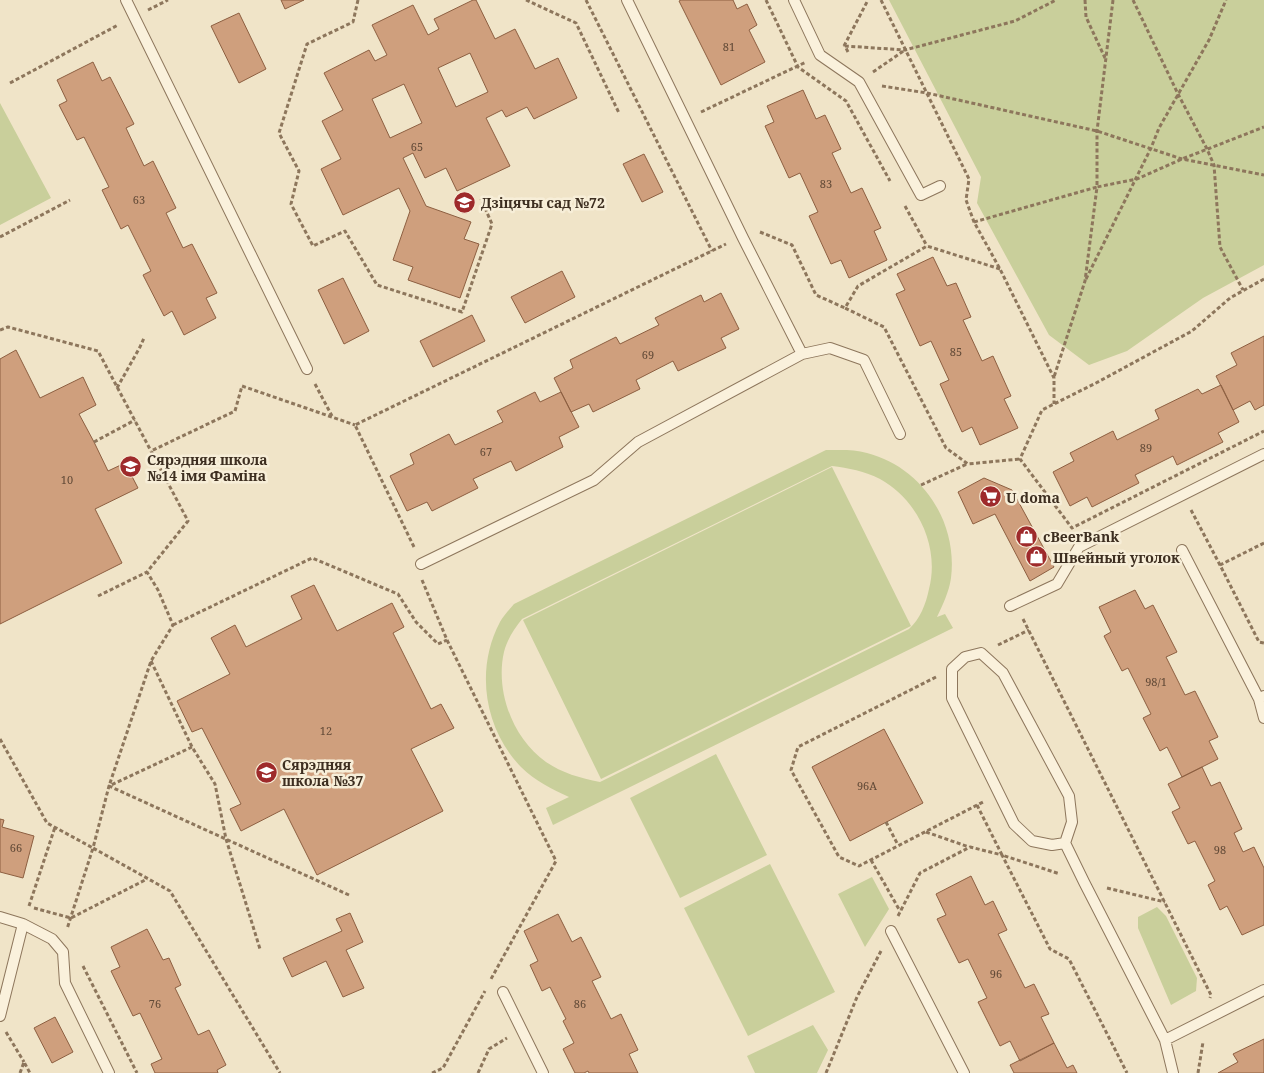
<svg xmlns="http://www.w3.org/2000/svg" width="1264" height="1073" font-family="'Noto Serif',serif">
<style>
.green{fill:#c9cf9b;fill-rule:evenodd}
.building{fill:#cf9f7d;stroke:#8d5f41;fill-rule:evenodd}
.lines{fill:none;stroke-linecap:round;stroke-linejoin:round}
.service-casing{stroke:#8d765c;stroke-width:12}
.path{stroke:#8d765c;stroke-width:3;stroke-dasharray:4 2.5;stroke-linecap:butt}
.service{stroke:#faf1dc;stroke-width:10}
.labels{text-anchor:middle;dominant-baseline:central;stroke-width:5;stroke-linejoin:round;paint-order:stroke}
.number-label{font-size:11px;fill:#624a37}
.poi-label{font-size:14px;font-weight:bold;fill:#3d2e20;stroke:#f7eed8;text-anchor:start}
</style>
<rect width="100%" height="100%" fill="#f0e4c8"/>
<!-- green -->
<path class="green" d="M889 0H1264V265L1203 298 1127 351 1089 365 1049 335 977 203 981 177Z
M0 103 51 198 0 225Z
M826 450C840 450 854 449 867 453 922 467 958 522 951 578 949 592 943 604 937 617L945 614 953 628 553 825 546 808 569 797C552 789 535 781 521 767 484 729 475 669 500 622 503 616 509 610 514 604ZM832 466C848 468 865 471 880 479 918 500 940 547 929 589 926 604 920 619 909 629L600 782C580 778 562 773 546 762 513 739 495 691 504 652 507 640 514 629 522 619Z
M832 467 911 626 601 779 523 620Z
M716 754 767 855 680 898 630 798Z
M770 864 835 992 748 1036 684 908Z
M872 877 889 909 865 947 838 894Z
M1157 907 1166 916 1197 978 1196 991 1171 1005 1138 928V917Z
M813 1025 828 1050 817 1073H755L747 1056Z"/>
<!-- building -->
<path class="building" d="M281 0H304L285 9Z
M473 0H476L495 39 515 29 535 69 558 58 577 98 534 119 527 107 506 117 502 110 486 118 510 166 457 191 446 168 425 178 413 153 403 158 426 206 471 222 464 239 479 244 460 298 408 280 413 267 393 260 410 211 399 188 343 215 321 169 341 159 322 121 343 110 324 73 369 50 375 61 387 55 372 25 413 5 428 35 439 29 434 19ZM470 53 488 92 456 107 438 68ZM404 84 422 123 390 138 372 99Z
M681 0H733L737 9 747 4 757 25 749 30 765 62 721 85 679 1Z
M239 13 266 69 239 83 211 26Z
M93 62 102 81 110 77 134 124 126 128 144 166 153 161 176 208 166 213 183 248 192 244 217 293 206 298 216 318 184 335 172 311 164 316 143 275 151 271 128 225 121 229 102 190 109 187 84 137 77 140 59 105 67 101 57 80Z
M803 90 816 119 825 115 841 149 832 153 851 193 862 188 881 228 874 231 887 260 849 278 841 260 831 264 809 216 818 212 800 173 789 178 765 126 774 122 767 106Z
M644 154 663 192 642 202 623 164Z
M933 257 947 286 956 283 971 317 963 320 982 361 993 356 1011 396 1004 399 1018 428 980 445 972 427 962 432 940 384 949 380 931 341 920 346 896 294 905 290 897 274Z
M562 271 575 297 525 323 511 297Z
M343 278 369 331 344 344 318 290Z
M721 293 739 329 721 338 726 348 678 371 673 361 636 380 640 389 593 412 589 404 571 412 554 378 573 368 570 360 616 337 620 344 659 325 655 318 701 295 704 302Z
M472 315 485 341 433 367 420 341Z
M1264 336V405L1255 410 1250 401 1233 410 1216 376 1237 365 1231 353Z
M16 350 40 398 83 377 96 405 79 414 94 442 108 471 125 463 138 488 95 509 122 563 0 624V359Z
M1221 385 1239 422 1218 433 1223 442 1177 465 1173 456 1135 475 1139 483 1092 507 1087 497 1070 506 1053 472 1074 461 1070 453 1113 431 1117 440 1159 419 1155 410 1198 389 1202 394Z
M535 392 540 402 561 392 579 427 559 437 563 447 516 471 511 461 473 479 478 488 432 511 427 502 407 511 390 476 414 464 410 454 449 434 455 445 503 422 497 411Z
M984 478 1012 490 1054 567 1030 581 995 514 973 524 958 492Z
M314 585 337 631 392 603 404 627 393 633 431 709 441 704 454 728 411 749 443 811 317 875 284 809 241 831 230 809 241 804 202 728 192 732 177 701 230 674 211 638 235 625 246 647 302 619 291 596Z
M1135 590 1145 609 1153 605 1177 652 1166 657 1185 695 1195 691 1218 737 1209 741 1218 759 1182 777 1167 747 1160 751 1143 718 1151 714 1128 668 1122 671 1104 636 1111 632 1099 607Z
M884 729 923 803 850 841 812 767Z
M1202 767 1211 786 1220 782 1242 829 1234 833 1243 852 1254 847 1264 868V925L1242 935 1227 906 1220 910 1208 885 1215 881 1195 841 1188 844 1172 812 1180 808 1168 784Z
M0 819 4 820 2 827 34 836 23 878 0 872Z
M971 876 985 905 993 901 1007 930 998 934 1025 988 1034 984 1049 1014 1041 1017 1054 1043 1020 1061 1010 1041 1000 1046 978 1002 987 998 968 959 959 963 937 919 946 915 936 894Z
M350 913 363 942 346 950 364 988 343 997 326 961 292 977 283 958 342 931 336 919Z
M558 914 572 942 581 937 601 977 592 981 611 1019 621 1014 638 1050 629 1054 638 1073H589L588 1071 584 1073H575L563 1049 574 1043 563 1021 566 1019 550 987 542 991 530 965 538 961 524 931Z
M147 929 163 960 169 958 181 985 175 988 198 1035 209 1030 226 1065 217 1070 218 1073H155L151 1064 162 1059 140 1013 133 1016 111 971 120 967 111 947Z
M55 1017 73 1052 52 1063 34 1028Z
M1264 1039V1073H1218L1238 1062 1233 1054Z
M1054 1043 1067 1068 1073 1065 1077 1073H1014L1010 1065Z"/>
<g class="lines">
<defs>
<path id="service" d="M126 0 307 369
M794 0 820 55 859 82 921 195 940 186
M802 354 830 348 864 360 900 434
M1182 550 1259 699
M421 564 594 480 638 442 802 354 743 238 627 0
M1010 606 1057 584 1079 547 1264 454
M1264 696 1259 699 1264 718
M1065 843 1052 845 1032 841 1014 824 952 698V669L965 657 981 653 1003 673 1069 796 1072 822 1065 843 1084 882 1165 1040
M0 917 23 924 52 939 63 952 65 983 109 1073
M891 931 964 1073
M503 992 543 1073
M0 1016 23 924
M1173 1073 1165 1040 1264 990"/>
</defs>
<!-- service casing -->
<use href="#service" class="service-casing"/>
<!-- path -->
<path class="path" d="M358 0 353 22 307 44 279 133 299 171 291 204 313 246 345 231 377 285 462 312 492 224 481 199
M526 0 576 23 619 113
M586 0 712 251
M766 0 798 67 846 101 890 181
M881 0 969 179 966 200 974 222 1000 269 1054 378V404
M1085 0 1086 17 1105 58
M1113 0 1097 131V187L1137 179 1182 159 1264 127
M1133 0 1178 94 1207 149 1214 165 1220 247 1243 290
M148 10 168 0
M844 46 868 0
M848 52 845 46 905 50 1015 21 1056 0
M873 72 905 50
M10 83 118 25
M882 86 927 93 1097 131 1182 159 1264 175
M701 112 806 62
M905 206 927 246
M974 222 1097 187 1085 281 1054 377
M760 232 792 245 816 295 845 308
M0 237 70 200
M1000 269 927 246 858 286 845 308 884 327 946 448 968 464 1020 459
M1086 279 1151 148 1159 128 1209 40 1226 0
M1264 279 1230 298 1192 331 1096 383 1042 410 1020 459 1072 528 1264 431
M0 330 8 327 98 351 151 451
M315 384 332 416
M117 388 140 347 144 338
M94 442 135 420
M921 485 967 464
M1191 510 1220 565
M1264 543 1220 565 1259 642 1264 643
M414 547 355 425 726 244
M422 580 447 640 556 861 491 979
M98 596 147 572
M1023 619 1211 995 1210 998
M173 625 312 558 398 594 416 622 438 644 447 640
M998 645 1029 630
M151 661 192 747 215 784 226 839 260 949
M936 677 798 747 791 770 839 857 859 866 983 802
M0 739 47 823 93 848 67 929
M192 747 109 786 93 848 170 891 280 1073
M977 805 1002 855 1060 874
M886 822 898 845
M926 832 969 847
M871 860 900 911
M1107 888 1165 902
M349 895 109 786 151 661 173 625 158 590 147 572 188 521 151 451 235 411 242 386 355 425
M29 906 55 827
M34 908 71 918 147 879
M898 916 920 873 970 847 1002 855 1050 949 1069 959 1127 1073
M83 966 137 1073
M6 1032 24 1062
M20 1073 24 1062 30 1073
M432 1073 443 1068 485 991
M478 1073 489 1049 507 1038
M826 1073 857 997 881 951
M1198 1073 1203 1042"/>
<!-- service -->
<use href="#service" class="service"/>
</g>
<!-- icons -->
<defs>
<symbol id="school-disc" viewBox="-11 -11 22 22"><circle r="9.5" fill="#9e2a2b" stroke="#f7eed8"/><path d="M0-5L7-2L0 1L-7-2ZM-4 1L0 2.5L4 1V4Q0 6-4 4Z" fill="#fff"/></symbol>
<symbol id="supermarket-disc" viewBox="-11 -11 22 22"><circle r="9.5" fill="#9e2a2b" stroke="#f7eed8"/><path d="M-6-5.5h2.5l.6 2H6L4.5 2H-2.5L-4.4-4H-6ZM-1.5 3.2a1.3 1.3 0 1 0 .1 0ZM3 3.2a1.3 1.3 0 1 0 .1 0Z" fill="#fff"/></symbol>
<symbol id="shop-disc" viewBox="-11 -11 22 22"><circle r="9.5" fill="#9e2a2b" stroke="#f7eed8"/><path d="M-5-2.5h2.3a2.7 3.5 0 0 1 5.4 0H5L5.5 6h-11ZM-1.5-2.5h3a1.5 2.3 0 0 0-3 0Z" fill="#fff"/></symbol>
</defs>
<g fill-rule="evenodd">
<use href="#school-disc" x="452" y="190" width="25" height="25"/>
<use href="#school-disc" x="118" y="454" width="25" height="25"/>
<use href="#supermarket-disc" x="978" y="484" width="25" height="25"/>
<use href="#shop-disc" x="1014" y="524" width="25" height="25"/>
<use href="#shop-disc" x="1024" y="544" width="25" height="25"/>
<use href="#school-disc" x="254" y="760" width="25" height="25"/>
</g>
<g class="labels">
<!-- number labels -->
<g class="number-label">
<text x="729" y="46">81</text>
<text x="417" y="146">65</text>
<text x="826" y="183">83</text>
<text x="139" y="199">63</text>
<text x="956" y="351">85</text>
<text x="648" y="354">69</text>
<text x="1146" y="447">89</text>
<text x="486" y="451">67</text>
<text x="67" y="479">10</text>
<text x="1156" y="681">98/1</text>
<text x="326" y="730">12</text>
<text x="867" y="785">96А</text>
<text x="16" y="847">66</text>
<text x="1220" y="849">98</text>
<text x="996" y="973">96</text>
<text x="155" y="1003">76</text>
<text x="580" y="1003">86</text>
</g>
<!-- poi labels -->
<g class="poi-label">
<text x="481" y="202">Дзіцячы сад №72</text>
<text x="147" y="459">Сярэдняя школа<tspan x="147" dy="16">№14 імя Фаміна</tspan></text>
<text x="1006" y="497">U doma</text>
<text x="1043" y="536">cBeerBank</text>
<text x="1053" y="557">Швейный уголок</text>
<text x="282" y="764">Сярэдняя<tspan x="282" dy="16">школа №37</tspan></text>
</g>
</g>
</svg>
